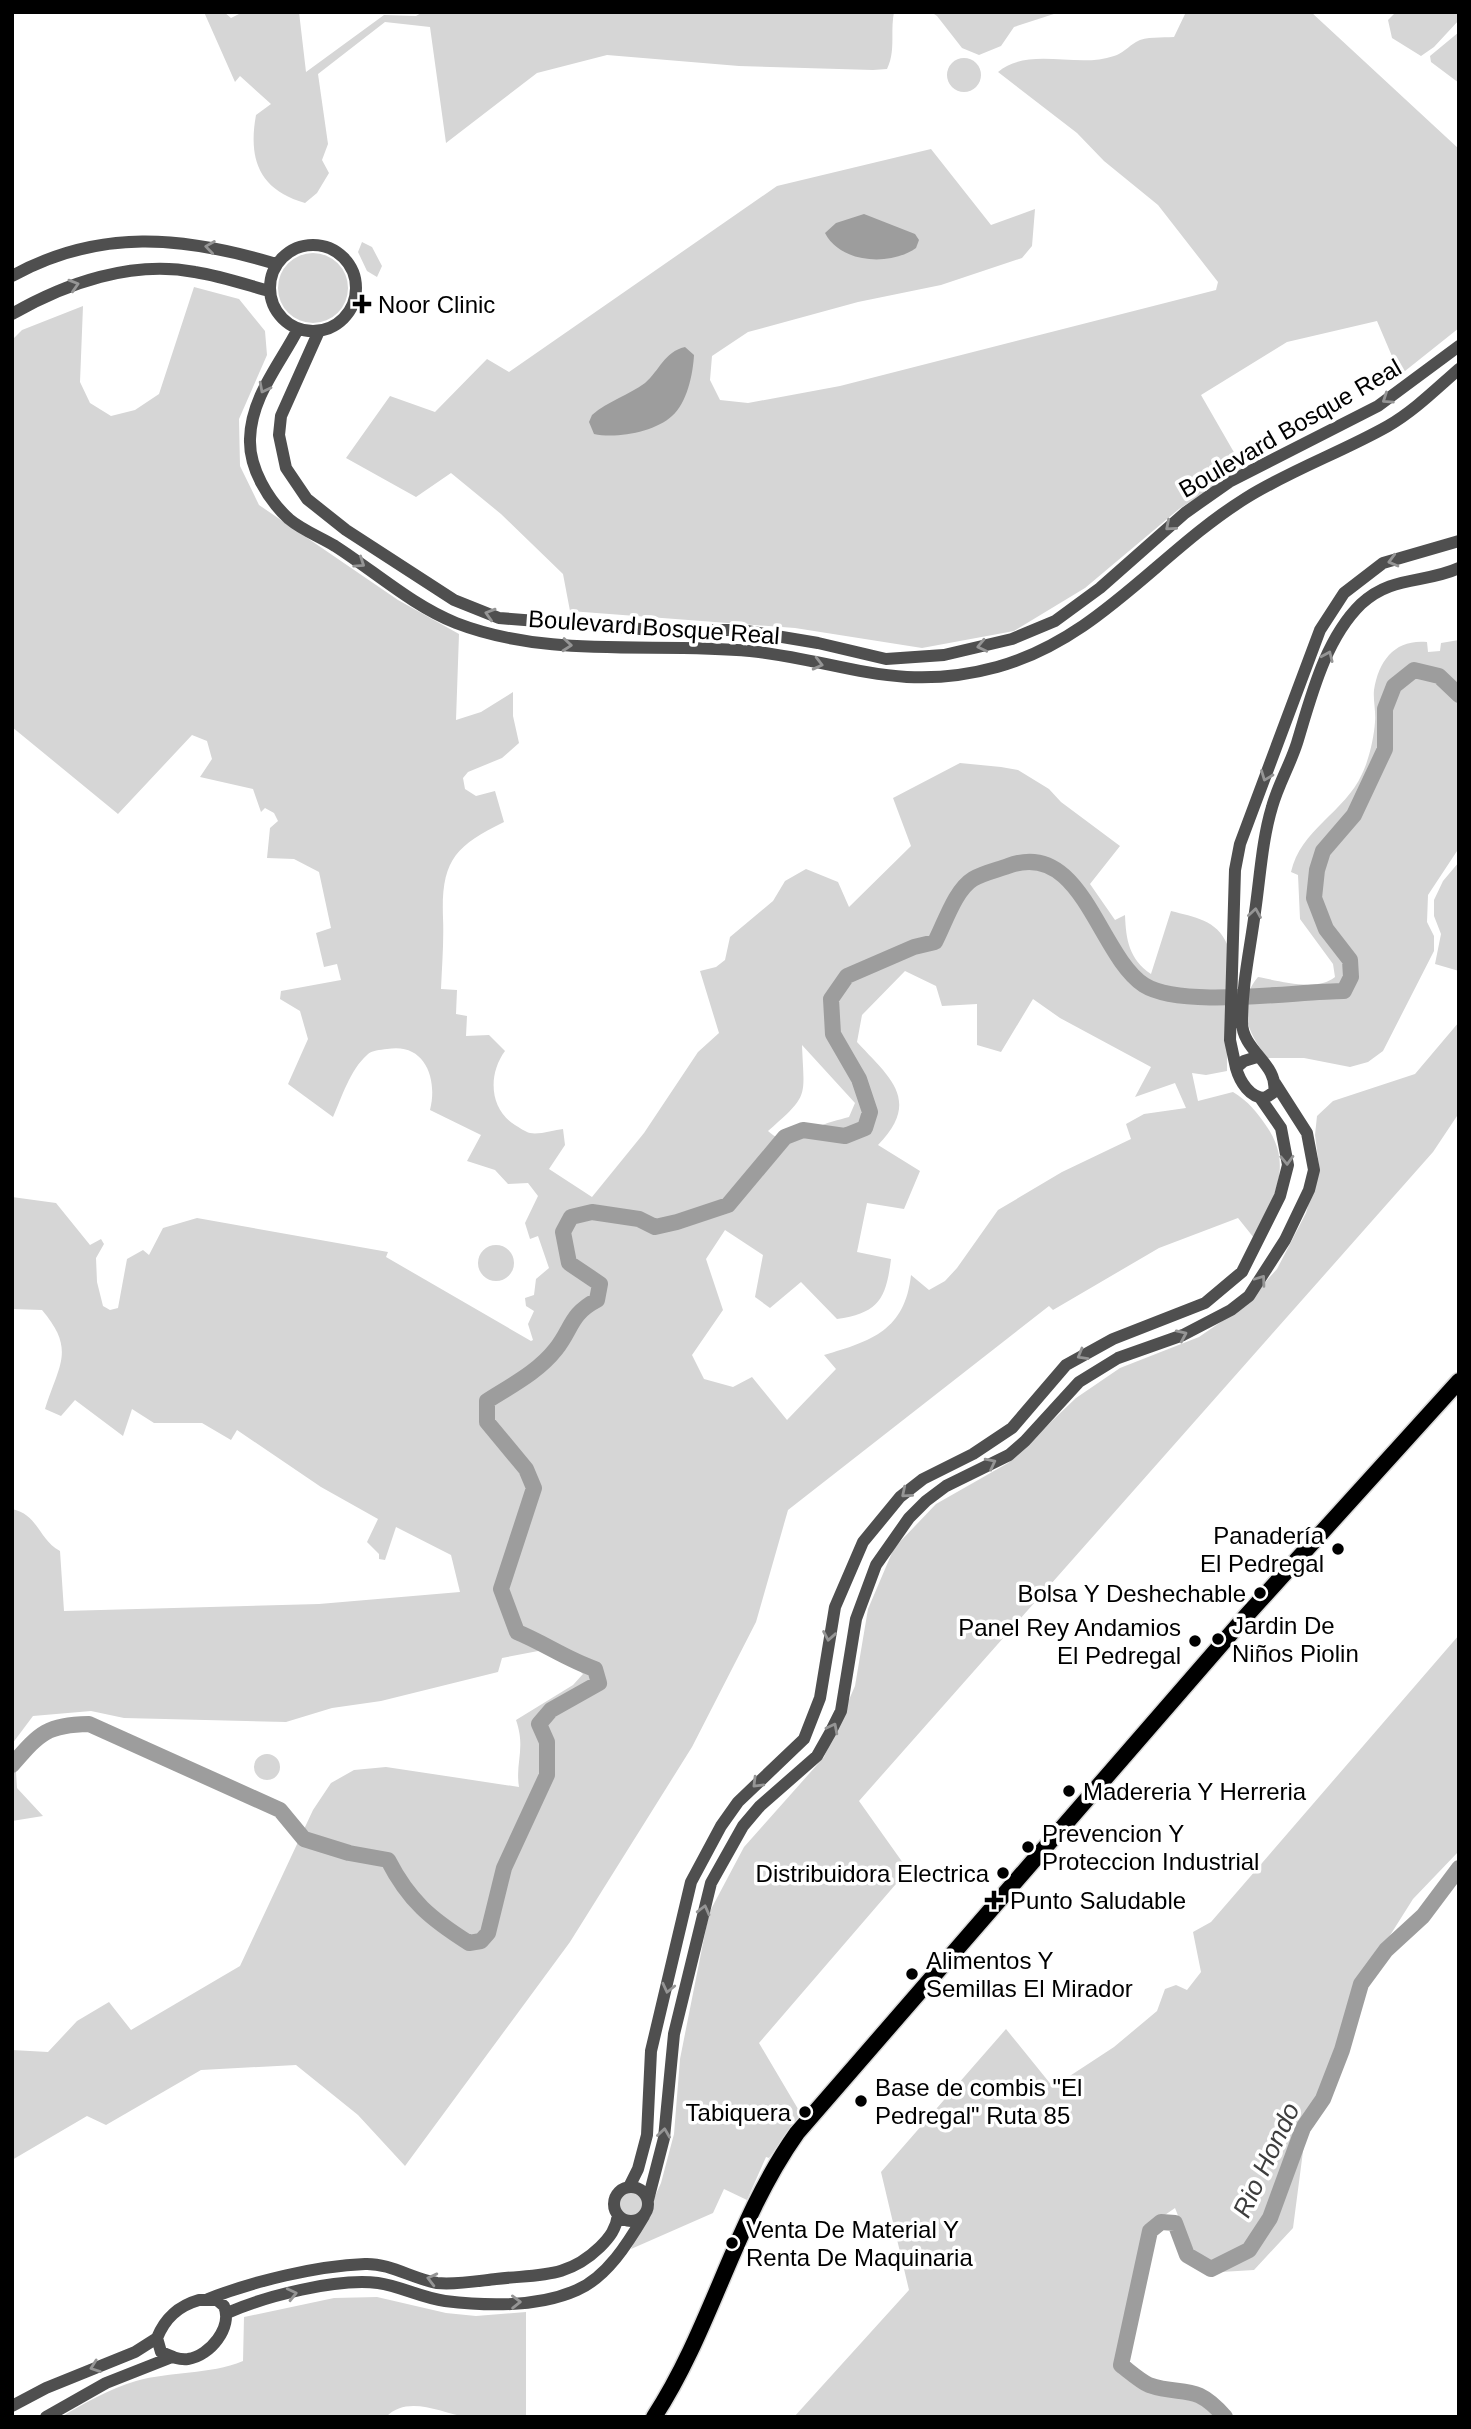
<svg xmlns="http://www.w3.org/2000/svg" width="1471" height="2429" font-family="Arial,sans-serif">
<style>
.green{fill:#d6d6d6;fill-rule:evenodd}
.water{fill:#9d9d9d}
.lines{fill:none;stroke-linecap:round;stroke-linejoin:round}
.river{stroke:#9d9d9d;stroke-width:16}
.primary-casing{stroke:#dbdbdb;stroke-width:19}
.tertiary{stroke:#4f4f4f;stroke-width:12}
.primary{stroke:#000;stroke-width:16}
.oneway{stroke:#959595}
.poi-dot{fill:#000;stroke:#fff;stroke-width:2.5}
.labels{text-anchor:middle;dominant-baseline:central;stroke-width:7;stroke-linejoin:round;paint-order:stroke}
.poi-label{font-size:24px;fill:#000;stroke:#fff;text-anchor:start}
.street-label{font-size:24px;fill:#000;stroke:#fff}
.water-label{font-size:26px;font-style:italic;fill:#3e3e3e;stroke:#fff}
</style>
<rect width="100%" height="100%" fill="#fff"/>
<!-- green -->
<path class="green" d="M204 12H224L231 18 243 12H299L306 72 384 15 416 16 423 12H894C890 33 896 50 887 69L873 70 739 66 607 55 537 73 446 143 430 27 385 22 318 74 328 144 322 160 329 173 317 193 305 203C259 190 248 159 256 115L271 104 240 76 235 82Z
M931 12H1060L1014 27 1001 46 979 55 962 48 937 16Z
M1186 12H1311L1459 149V328L1400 375 1377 321 1287 342 1201 395 1243 468 1179 509 1085 588 1014 631 922 648 795 628 570 611 563 574 501 514 451 473 416 497 346 458 390 396 435 412 487 359 509 372 777 186 931 149 991 225 1035 209 1032 246 1022 258 941 285 858 302 748 332 712 356 710 380 720 400 748 403 840 386 1216 290 1218 282 1158 205 1104 161 1077 133 998 72C1028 46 1078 69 1114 56 1122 54 1129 46 1136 42 1146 36 1162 38 1174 37Z
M1396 12H1459V20L1434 47 1421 56 1392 38 1388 20Z
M1459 32V83L1431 62 1430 56Z
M947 75a17 17 0 1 1 34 0a17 17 0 1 1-34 0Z
M362 242 372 247 382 266 377 277 367 271 358 252Z
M278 288a35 35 0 1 1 70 0a35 35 0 1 1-70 0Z
M194 287 239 299 265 331 267 355 239 419 240 466 259 505 398 600 459 634 456 720 481 712 513 692V716L519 743 502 758 468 772 463 778 465 789 476 796 495 791 504 822C454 846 441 862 443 918 444 941 442 965 441 989L457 990 456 1014 467 1016 466 1036 489 1035 505 1051C488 1074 489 1109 515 1125 519 1127 525 1132 530 1133 539 1135 554 1130 563 1129L565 1145 549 1169 592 1197 644 1133 698 1052 719 1033 700 971 716 967 725 960 730 937 773 901 785 881 806 869 838 882 849 907 911 846 893 798 960 763 1001 767 1018 770 1049 789 1061 802 1120 846 1090 884 1115 920 1125 915C1126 940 1129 959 1151 974L1171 911C1194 917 1217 920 1227 944V1071L1206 1075 1192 1073 1198 1101 1233 1092C1248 1101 1257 1112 1267 1127 1294 1166 1273 1200 1254 1238L1238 1218 1159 1248 1053 1310 1049 1306 788 1510 756 1622 692 1747 570 1942 405 2166 358 2115 296 2065 201 2070 106 2125 87 2116 12 2160V2050L48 2052 77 2021 109 2002 131 2030 240 1966 313 1810 331 1783 354 1770 386 1767 519 1787C515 1762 526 1749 516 1720L573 1685 583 1674 554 1648 502 1658 498 1672 381 1701 332 1708 286 1722 124 1718 91 1711 33 1716 12 1744V1509C39 1515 38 1539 60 1551L64 1611 319 1604 460 1592 451 1555 396 1527 385 1560 379 1559V1554L367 1542 378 1519 321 1487 237 1430 231 1440 202 1423H154L132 1409 123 1436 75 1400 61 1416 45 1409C59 1364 76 1350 42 1310L12 1309V1197L56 1203 90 1245 101 1239 104 1244 96 1258 97 1282 103 1306 110 1310 118 1308 127 1259 143 1250 149 1255 163 1228 197 1218 388 1252 386 1257 531 1341 533 1340 528 1324 534 1311 526 1306 525 1298 534 1295 536 1279 549 1268 538 1236 530 1239 525 1223 538 1196 528 1183 508 1184 495 1170 467 1161 481 1135 430 1110C438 1079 425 1042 387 1049 380 1050 372 1050 367 1055 350 1070 342 1097 333 1117L288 1084 308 1039 300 1011 280 999 281 991 341 980 337 964 324 967 316 933 331 928 319 872 294 859 267 858 270 828 278 821 274 813 265 808 261 812 253 789 200 777 212 759 207 741 192 735 118 814 12 727V340L22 330 83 306 80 382 90 403 111 416 135 410 159 394ZM905 971 936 986 942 1006 977 1004V1045L1001 1052 1033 999 1060 1018 1151 1067 1135 1097 1175 1083 1186 1108 1144 1114 1126 1124 1131 1139 1062 1172 998 1210 957 1268 945 1281 929 1290 911 1275C905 1330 872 1341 824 1355L836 1369 787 1420 752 1377 733 1387 704 1379 692 1355 723 1310 706 1259 725 1230 763 1255 755 1297 770 1308 801 1282 837 1319C879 1313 886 1299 891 1259L857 1252 867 1203 904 1209 920 1171 878 1145C922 1100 889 1077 857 1042L862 1015ZM802 1045 855 1103 849 1117C839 1120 826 1122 817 1128 798 1139 786 1147 768 1131 810 1094 804 1098 802 1045Z
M1459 640V848L1428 895 1427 922 1434 936V951L1383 1051 1368 1062 1350 1067 1304 1058H1268C1248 1035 1235 1004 1258 977 1280 981 1317 992 1335 977L1333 964 1300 919 1298 875 1291 872C1300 830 1345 812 1362 774 1369 760 1374 737 1375 722 1376 711 1373 700 1374 690 1379 659 1396 639 1427 642L1428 652 1440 651 1441 643Z
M1459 862V971L1435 964 1441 934 1434 916V900L1443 881Z
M1459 1022V1113L1433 1152 859 1801 908 1870 759 2043 801 2114 769 2158 766 2157 747 2200 724 2189 713 2213 631 2249 661 2183 674 2134 680 2059 709 1913 744 1847 824 1757 855 1686 868 1609 894 1548 936 1504 1008 1463 1076 1398 1120 1368 1199 1337 1244 1306 1277 1269 1306 1213 1319 1166 1315 1135 1317 1116 1333 1101 1415 1074Z
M478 1263a18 18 0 1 1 36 0a18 18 0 1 1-36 0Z
M1459 1635V1851L1413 1899 1353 1994 1305 2136 1293 2228 1254 2270 1221 2272 1192 2251 1175 2208 1146 2228 1115 2367C1125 2374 1136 2386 1147 2390 1176 2400 1195 2389 1218 2417H794L909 2290 881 2172 1006 2029 1053 2087 1114 2047 1157 2011 1165 1989 1176 1985 1187 1990 1201 1972 1193 1932 1211 1922Z
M254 1767a13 13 0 1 1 26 0a13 13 0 1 1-26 0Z
M12 1771 16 1772 17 1788 43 1816 12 1821Z
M618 2204a13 13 0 1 1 26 0a13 13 0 1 1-26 0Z
M377 2297 446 2313 476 2316 526 2312V2417C506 2417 484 2420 465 2417 440 2412 407 2395 386 2417H61C85 2403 109 2389 136 2381 171 2371 209 2375 243 2361L244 2317 334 2298Z"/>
<!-- water -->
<path class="water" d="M864 214 915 234 919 240 916 248C891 266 841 264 825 233L836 223Z
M685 347 694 355C693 374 687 403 672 416 655 432 616 439 594 434L589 422 592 415C608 401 629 395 645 383 660 370 664 352 685 347Z"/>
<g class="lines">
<!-- river -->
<path class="river" d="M12 1765C40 1733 46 1725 89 1724L280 1810 304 1839 349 1853 388 1860C409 1901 431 1919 469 1943L481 1941 488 1933 504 1868 547 1775V1742L539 1724 551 1710 599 1683 595 1669C568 1660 544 1643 517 1632L501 1589 534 1488 526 1469 487 1422V1401C512 1385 538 1372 556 1349 572 1329 570 1314 597 1300L600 1284 569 1263 563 1232 571 1217 592 1212 639 1219 655 1227 677 1222 728 1205 785 1137 803 1130 845 1136 865 1128 870 1112 859 1079 833 1034 831 999 847 976 914 947 935 942C945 923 955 890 973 879 983 873 997 870 1008 866 1082 838 1098 955 1144 985 1182 1009 1297 991 1344 991L1351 977 1350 960 1326 929 1314 898 1317 870 1323 851 1354 815 1385 749V709L1394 686 1414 670 1439 676 1459 695
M1225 2417C1194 2381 1183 2397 1149 2385 1140 2381 1129 2371 1121 2365L1150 2231 1161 2222 1175 2223 1187 2255 1211 2269 1249 2250 1270 2218 1303 2128 1323 2099 1342 2050 1361 1984 1386 1950 1423 1916 1459 1868"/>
<defs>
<path id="primary" d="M654 2417C712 2328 735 2220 797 2133L1246 1616 1459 1381"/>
</defs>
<!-- primary casing -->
<use href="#primary" class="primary-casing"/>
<!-- tertiary -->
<path class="tertiary" d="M270 288a43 43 0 1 1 86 0a43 43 0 1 1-86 0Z
M12 276C99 228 184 236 276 264
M12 314C66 283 132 260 195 272 220 276 244 284 269 291
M298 329C280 364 251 397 250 439 249 468 268 500 289 519 302 530 320 537 335 546 374 571 413 606 456 623 549 659 653 642 750 651 843 661 898 694 997 667 1099 639 1159 552 1246 498 1291 470 1342 452 1388 426 1414 411 1436 389 1459 369
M319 331 281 416 279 435 286 468 307 499 346 530 454 600 499 618 653 630H741L818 643 886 659 944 655 1012 639 1055 621 1100 588 1185 513 1229 482 1378 406 1459 346
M1257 1057 1244 1061 1236 1068C1240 1082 1250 1098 1265 1098L1274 1092C1279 1064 1242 1051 1242 1022 1242 984 1250 950 1255 912 1260 878 1262 840 1272 807 1278 785 1290 765 1297 743 1311 697 1325 639 1361 604 1392 575 1424 584 1459 568
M1236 1068 1230 1040 1235 870 1240 844 1320 630 1344 593 1383 563 1459 541
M614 2204a17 17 0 1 1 34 0a17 17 0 1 1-34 0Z
M629 2187 638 2169 647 2135 651 2051 691 1882 721 1826 738 1802 804 1739 820 1698 835 1607 863 1542 900 1497 923 1479 973 1454 1012 1428 1066 1365 1113 1339 1205 1303 1242 1272 1280 1196 1288 1165 1281 1128 1261 1099
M648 2200 664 2138 674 2034 711 1883 743 1826 760 1806 817 1756 830 1733 841 1711 856 1619 876 1565 909 1518 926 1501 946 1486 1009 1455 1025 1441 1079 1382 1118 1358 1183 1335 1231 1310 1249 1296 1285 1240 1309 1190 1314 1170 1307 1133 1275 1083
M208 2299C254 2281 316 2266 365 2264 390 2263 413 2279 437 2283 455 2285 478 2281 496 2279 539 2274 567 2279 600 2247 610 2237 616 2229 618 2215
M199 2300H217L224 2306C233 2327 210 2356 188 2359 178 2360 170 2356 161 2352L157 2338C165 2318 178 2306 199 2300Z
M227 2313C266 2296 336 2278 378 2283 400 2286 422 2298 445 2301 486 2306 539 2307 577 2290 607 2277 628 2243 644 2216
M12 2406 46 2388 135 2352 157 2338
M46 2417 106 2383 172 2357"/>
<!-- primary -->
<use href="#primary" class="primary"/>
</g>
<!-- one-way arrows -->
<defs><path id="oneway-chevron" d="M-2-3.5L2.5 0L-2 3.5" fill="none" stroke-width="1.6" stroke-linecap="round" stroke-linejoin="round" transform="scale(1.75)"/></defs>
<g class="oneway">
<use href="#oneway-chevron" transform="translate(210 247) rotate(-172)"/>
<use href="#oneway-chevron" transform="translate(74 285) rotate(-17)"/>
<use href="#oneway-chevron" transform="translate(264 388) rotate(117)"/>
<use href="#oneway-chevron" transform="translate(1387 399) rotate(146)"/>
<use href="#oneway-chevron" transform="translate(1170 526) rotate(139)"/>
<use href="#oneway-chevron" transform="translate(1393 561) rotate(165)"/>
<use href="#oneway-chevron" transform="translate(360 563) rotate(34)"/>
<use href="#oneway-chevron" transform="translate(490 614) rotate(-163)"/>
<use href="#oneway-chevron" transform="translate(567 645) rotate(5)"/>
<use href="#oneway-chevron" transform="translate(982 646) rotate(167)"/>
<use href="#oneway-chevron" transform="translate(1328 656) rotate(-66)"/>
<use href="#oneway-chevron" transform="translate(818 664) rotate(14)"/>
<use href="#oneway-chevron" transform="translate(1266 776) rotate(111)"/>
<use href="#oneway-chevron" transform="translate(1255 913) rotate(-81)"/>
<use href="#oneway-chevron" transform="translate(1287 1160) rotate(88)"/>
<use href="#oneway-chevron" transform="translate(1261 1280) rotate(-54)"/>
<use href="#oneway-chevron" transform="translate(1182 1335) rotate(-24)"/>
<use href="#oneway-chevron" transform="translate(1082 1355) rotate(150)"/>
<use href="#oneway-chevron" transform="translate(991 1463) rotate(-27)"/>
<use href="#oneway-chevron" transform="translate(906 1493) rotate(140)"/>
<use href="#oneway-chevron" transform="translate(829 1636) rotate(100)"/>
<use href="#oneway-chevron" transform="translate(833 1728) rotate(-63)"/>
<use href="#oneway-chevron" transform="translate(757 1783) rotate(135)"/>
<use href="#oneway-chevron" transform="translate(704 1910) rotate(-76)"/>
<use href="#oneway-chevron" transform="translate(668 1988) rotate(103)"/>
<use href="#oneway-chevron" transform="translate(664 2133) rotate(-82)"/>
<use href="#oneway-chevron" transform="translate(432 2279) rotate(-166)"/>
<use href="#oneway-chevron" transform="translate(292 2294) rotate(-13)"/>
<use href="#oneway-chevron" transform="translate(516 2302) rotate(-1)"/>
<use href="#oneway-chevron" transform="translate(95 2367) rotate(160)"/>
</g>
<!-- markers -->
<g class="poi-dot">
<path d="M358.5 293.5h7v7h7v7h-7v7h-7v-7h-7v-7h7z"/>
<circle cx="1338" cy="1549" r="7"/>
<circle cx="1260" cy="1593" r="7"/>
<circle cx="1218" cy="1639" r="7"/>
<circle cx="1195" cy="1641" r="7"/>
<circle cx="1069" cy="1791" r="7"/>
<circle cx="1028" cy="1847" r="7"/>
<circle cx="1003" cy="1873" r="7"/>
<path d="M990.5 1889.5h7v7h7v7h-7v7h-7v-7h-7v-7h7z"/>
<circle cx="912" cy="1974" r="7"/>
<circle cx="861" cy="2101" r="7"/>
<circle cx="805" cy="2112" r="7"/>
<circle cx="732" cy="2243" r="7"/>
</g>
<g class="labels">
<!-- poi labels -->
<g class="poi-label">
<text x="378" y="304">Noor Clinic</text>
<text x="1324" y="1535" text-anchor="end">Panadería<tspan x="1324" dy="28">El Pedregal</tspan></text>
<text x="1246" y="1593" text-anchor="end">Bolsa Y Deshechable</text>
<text x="1232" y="1625">Jardin De<tspan x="1232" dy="28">Niños Piolin</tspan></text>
<text x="1181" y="1627" text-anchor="end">Panel Rey Andamios<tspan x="1181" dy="28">El Pedregal</tspan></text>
<text x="1083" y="1791">Madereria Y Herreria</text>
<text x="1042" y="1833">Prevencion Y<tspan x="1042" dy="28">Proteccion Industrial</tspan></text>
<text x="989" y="1873" text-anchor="end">Distribuidora Electrica</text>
<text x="1010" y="1900">Punto Saludable</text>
<text x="926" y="1960">Alimentos Y<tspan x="926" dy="28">Semillas El Mirador</tspan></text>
<text x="875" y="2087">Base de combis "El<tspan x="875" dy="28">Pedregal" Ruta 85</tspan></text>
<text x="791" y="2112" text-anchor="end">Tabiquera</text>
<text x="746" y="2229">Venta De Material Y<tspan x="746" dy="28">Renta De Maquinaria</tspan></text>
</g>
<!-- street labels -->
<g class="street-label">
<text transform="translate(1290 428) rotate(-30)">Boulevard Bosque Real</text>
<text transform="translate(654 627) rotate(4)">Boulevard Bosque Real</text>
</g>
<!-- water labels -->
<g class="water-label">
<text transform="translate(1266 2160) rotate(-65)">Rio Hondo</text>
</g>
</g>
<!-- border -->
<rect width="1471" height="2429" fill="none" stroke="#000000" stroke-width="28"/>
</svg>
